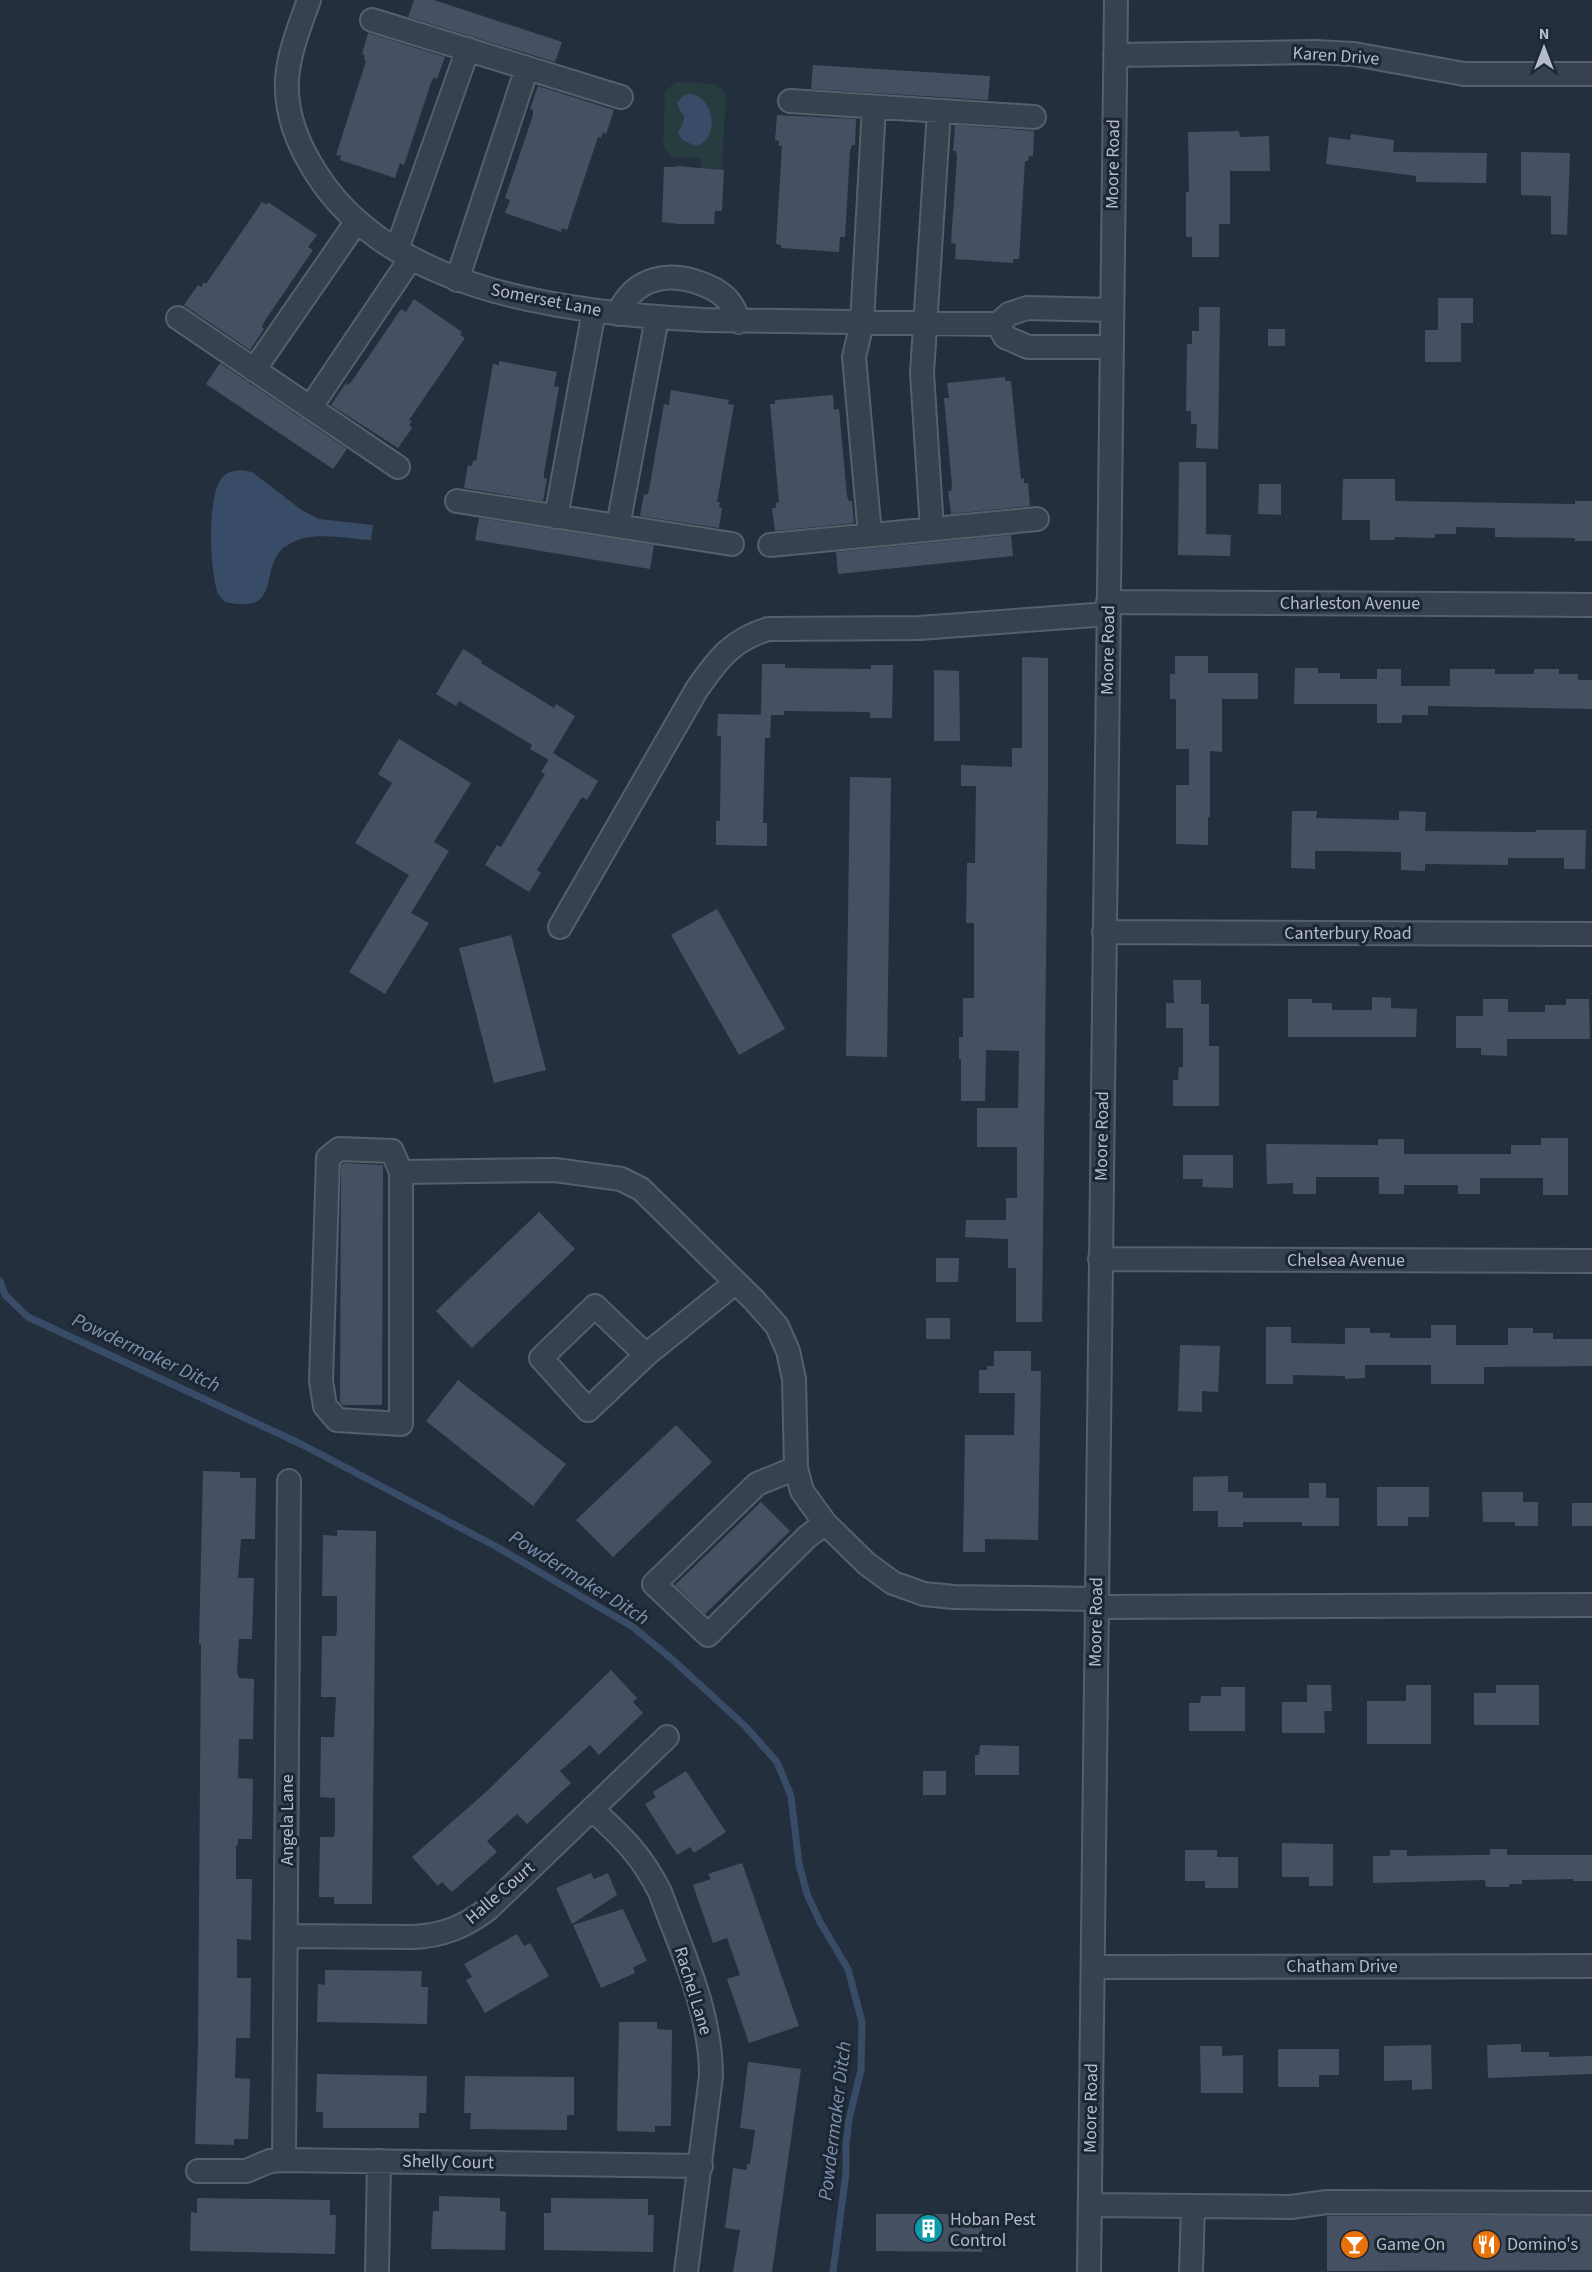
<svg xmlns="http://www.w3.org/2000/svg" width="1592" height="2272" font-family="'Source Sans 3',sans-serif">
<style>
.green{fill:#263c3f}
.water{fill:#394c67}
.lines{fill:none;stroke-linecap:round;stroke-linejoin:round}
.stream{stroke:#394c67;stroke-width:7}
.building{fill:#455162}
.minor-casing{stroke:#565f6c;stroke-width:26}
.minor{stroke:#38414e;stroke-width:22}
.labels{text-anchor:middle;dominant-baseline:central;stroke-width:6;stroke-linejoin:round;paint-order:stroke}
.street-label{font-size:18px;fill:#b4bcc9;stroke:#1d2633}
.poi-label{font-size:18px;fill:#b4bcc9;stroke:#1d2633;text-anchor:start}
.water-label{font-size:20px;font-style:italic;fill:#7c92b1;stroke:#1d2633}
</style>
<rect width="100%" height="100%" fill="#242f3e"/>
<!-- green -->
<path class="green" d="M676 82 716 84 726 94 722 170 703 169 701 167 700 158 672 157 663 146 665 91Z"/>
<!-- water -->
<path class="water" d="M689 94C713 95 722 138 696 146L682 140 678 133C690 107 683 123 677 103L683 96Z
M241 470 252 472 303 511 319 519 373 525 371 540C347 539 316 531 293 542 252 560 290 616 225 602 222 598 218 595 217 591 210 568 207 499 221 479 226 472 233 471 241 470Z"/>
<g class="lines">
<!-- stream -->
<path class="stream" d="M0 1281 5 1295 28 1317 301 1444 497 1547 633 1627 673 1660 745 1726 777 1762 791 1796 799 1864 807 1894 820 1922 848 1969 862 2022 861 2070 849 2119 846 2144V2173L833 2272"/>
</g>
<!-- building -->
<path class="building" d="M414 0H434L562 42 555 62 408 17Z
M368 33 445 57 437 79 434 77 431 83 404 165 400 163 395 178 340 160 341 156 336 155 366 61 364 60 365 55 362 54Z
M813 65 990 76 988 100 811 89Z
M538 86 614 110 606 134 603 132 601 138 598 137 567 230 562 228 561 232 505 213 510 200 505 198 533 115V110L530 109Z
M777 115 856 119 855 145H852L850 151 845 237H840L839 252 781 248V245L776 244 782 146H779V141L775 140Z
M955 125 1034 131 1033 156H1029L1028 161H1025L1019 259H1013V263L955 259 956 244 951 243 957 157 956 151H953Z
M1239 131 1240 137 1269 136 1270 171H1230V224H1219V257H1192V237H1186V192H1189L1188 132Z
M1351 134 1394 140 1393 152 1487 153 1486 183 1416 182V176L1326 164 1329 137 1350 140Z
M1521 152 1570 153 1567 235 1551 234V196L1521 195Z
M676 166 724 170 722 211H715L714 224H678L662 222 664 167H676Z
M262 202 267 205 268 202 317 235 308 247 313 250 264 322 262 327 264 329 250 350 184 305 198 285 201 287 204 282 206 284Z
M1438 298H1473V323H1461V362H1425V330H1438Z
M414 299 462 332 460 335 465 338 409 420 412 421 409 425 412 428 398 448 331 405 346 383 348 385 352 381 401 309 406 312Z
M1199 307H1220L1218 449 1196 448 1197 424H1191V411H1186L1187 344H1192V331H1199Z
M1268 329H1285V346H1268Z
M499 361 557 372 554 386 559 387 544 473V478L547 479 543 501 464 488 468 465 472 466 473 460 476 461 493 364 499 365Z
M220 363 347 449 333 469 206 384Z
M1005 377V381H1011L1021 479 1024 478V483H1028L1030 506 951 514 948 491H951L952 485 944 398H949L947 383Z
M671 390 729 400 728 404 734 405 717 502H720L719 507 722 508 719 528 640 516 644 494 647 495 649 490 664 404 669 405Z
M833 395 834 410 839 409 847 496 849 501H852L854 523 775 531 772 508H776V503L779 502 770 404H775V400Z
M1179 462H1206V534L1231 535 1230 556 1178 555Z
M1343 479H1395V501L1575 504V501H1592V541H1575V538L1495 537V528L1456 527V534H1435V538L1395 537V540H1370V520H1342Z
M1259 484H1281V515L1258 514Z
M479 518 654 545 650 569 475 540Z
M1011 535 1013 556 838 574 836 552Z
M463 649 482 661 481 663 554 708 556 704 575 716 549 760 530 749 532 745 459 701 456 706 436 694Z
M1175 656H1208V673H1258V699H1222V752L1210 751V817H1208V845L1176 844V785H1189V749H1176V699H1170V674H1175Z
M1022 657 1048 658V783L1042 1322H1016V1268H1008V1239L965 1237 966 1220H1006V1198H1017V1147H977V1108H1018L1019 1051 986 1050 985 1101H961V1059H959V1037H963V998H974V923H966L967 863H975L976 786H961V765L1012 767V748H1022Z
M762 664H785V668L871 669V665H893L892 718H870V712L784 711V715H761Z
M1295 668H1318V673H1340V679H1377V669H1401V686H1450V669H1495V674H1534V669H1559V674H1578V680H1592V709L1428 706V715H1402V723H1377V704H1294Z
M934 670 959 671 960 741H934Z
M718 714 771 715 770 738H765L763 823H767V846L716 845V821H720L721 736H717Z
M399 739 471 783 434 842 449 851 411 913 429 923 385 994 349 972 409 875 355 843 392 783 378 774Z
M553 753 598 781 587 800 582 797 537 870 541 873 529 892 485 865 497 845 501 847 545 774 541 772Z
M850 777 891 778 887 1057 846 1056Z
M1292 811H1317L1316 818 1399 820V811L1426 812 1425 831 1536 832V830H1586L1585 869H1564V858H1508V865L1425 864V871L1401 870V852L1342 851H1315V869L1291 868Z
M717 909 785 1029 739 1055 671 935Z
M511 935 546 1070 494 1083 459 948Z
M1173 980H1201V1004H1209V1046H1219V1106H1173V1080H1178L1179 1067H1183V1028H1166V1003H1174Z
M1372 997 1391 998V1008L1417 1009 1416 1037H1288V999H1312V1003H1332V1010H1372Z
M1483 999H1508V1012H1545V1005H1566V999H1589L1590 1039H1507V1056L1481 1055V1048H1456V1016H1483Z
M1541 1138H1568V1195H1543V1178H1480V1194H1458V1185H1404V1194H1379V1177H1316V1194H1293V1183L1267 1184 1266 1144 1378 1145V1139H1404V1154H1511V1145H1541Z
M1183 1155H1233V1188L1202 1187 1203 1179H1183Z
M344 1163 383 1165 382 1405H342L340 1402 341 1176V1165Z
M539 1212 575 1249 472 1348 436 1311Z
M936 1258H959L958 1282H936Z
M926 1318H950V1339H926Z
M1431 1325H1456V1345H1508V1328H1533V1333H1553V1339H1592V1366L1484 1367V1384H1431V1365H1365V1378L1345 1379V1376L1293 1375V1384H1266V1327H1291V1343L1345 1344V1328H1370V1333H1390V1338H1431Z
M1180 1345 1220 1346 1218 1392 1202 1391V1412L1178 1411Z
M994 1351H1031V1371H1041L1038 1540 985 1539V1552H963L965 1435H1014L1015 1393H979V1370H987V1366H994Z
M458 1380 566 1464 533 1506 426 1421Z
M676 1425 712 1462 613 1557 576 1520Z
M203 1471 240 1472V1478H256L255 1539H241L238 1578H254L252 1639H239L237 1672 239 1678 254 1679 253 1739H239L238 1778 253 1779 252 1839H238V1845H236V1879H252L251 1940 237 1939V1978H251L250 2038H236L235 2078 250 2079 248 2139H234V2145L195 2144 198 2044 201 1644H199Z
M1228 1476V1492H1243V1498H1309V1483H1326V1498H1339V1526H1302V1522H1243V1527H1218V1511H1193V1477Z
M1377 1487H1429V1517H1408V1526H1377Z
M1482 1492H1523V1502H1538V1526H1515V1522H1483Z
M761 1502 790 1531 705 1614 675 1585Z
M1572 1503H1592V1526H1572Z
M337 1530 376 1531 372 1904H334V1897H319L320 1837H334L335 1831V1798L320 1797 321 1737H334L336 1697H321L322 1636H336L337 1630V1596H322L323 1535 337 1536Z
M611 1670 637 1698 633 1702 643 1713 599 1755 590 1745 560 1771 571 1783 527 1824 517 1814 487 1841 497 1852 452 1892 442 1882 438 1886 412 1857 487 1791Z
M1307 1685H1331L1332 1711H1324L1325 1733H1282V1702H1307Z
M1406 1685H1431V1744H1367V1701H1406Z
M1496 1685H1539V1725H1474V1693H1496Z
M1221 1687H1245V1731H1189V1703H1200L1201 1696H1221Z
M980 1745 1019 1746V1775H975V1755H979Z
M686 1771 726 1832 694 1853 690 1847 677 1855 645 1804 656 1797 653 1792Z
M923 1771H946V1795H923Z
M1282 1843 1333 1844V1886H1309V1877H1282Z
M1490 1849H1507V1855H1592V1881H1573V1879L1522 1880V1884H1509V1887H1486L1485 1880 1373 1883V1856H1390V1850H1407V1856L1473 1855H1490Z
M1185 1850H1217V1857H1238V1888H1205V1881H1185Z
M742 1863 799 2026 749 2043 727 1979 740 1975 727 1938 713 1943 693 1885 711 1879 708 1874Z
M591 1873 594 1879 608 1873 617 1895 572 1924 556 1888Z
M623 1909 647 1961 633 1967 635 1973 601 1988 573 1925Z
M517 1934 524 1946 530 1943 549 1976 485 2013 466 1980 472 1977 464 1964Z
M325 1970 422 1971 421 1987H428L427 2024 317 2022 318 1984 325 1985Z
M619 2022H657V2029L672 2030 671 2126H655V2132L617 2131Z
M1521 2044V2052H1549V2057L1592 2056V2074L1488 2078 1487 2045Z
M1431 2045 1432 2089 1412 2090V2080L1384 2081V2046Z
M1200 2046H1222V2056L1243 2055V2093H1201Z
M1278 2049H1339V2075H1319V2087H1278Z
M748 2062 801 2069 772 2272H733L740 2230 725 2228 733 2168 747 2170V2164H750L755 2130 740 2128Z
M317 2074 427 2076 426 2113H419V2128H323V2112H316Z
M465 2076 574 2077V2115H567V2130L470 2129 471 2113H464Z
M439 2196 500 2198V2211L506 2212 505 2250 431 2249 433 2211H439Z
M197 2198 330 2200V2215H336L335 2254 190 2251 191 2212 197 2213Z
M551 2198 648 2199V2215H654L653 2252 544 2250V2213H551Z
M876 2214H982V2252L876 2251Z
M1327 2216H1592V2270L1327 2271Z"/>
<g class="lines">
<defs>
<path id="minor" d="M309 0C300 25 289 52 287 79 285 113 298 145 316 173 392 294 575 314 705 320L998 324 1009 314 1027 308 1112 310
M372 20 621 97
M1115 55 1315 52 1354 54 1464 74H1592
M790 101 1034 117
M397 249 468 49
M457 280 527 68
M618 314C634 277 669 270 705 285 715 289 725 295 731 304 735 309 737 316 739 322
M178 318 398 467
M998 324 1005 337 1028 347H1111
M254 370 357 221
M310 408 411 258
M457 501 732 544
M556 517 594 311
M618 526 657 318
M932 529 922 373 939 111
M870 535 854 357 862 323 874 107
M770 545 1037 519
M1108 602 1592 605
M560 927 697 689C718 659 732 640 768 629L919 628 1108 614
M1104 932 1592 934
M401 1172 392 1151 339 1149 328 1158 321 1381 325 1406 337 1420 401 1424V1172L555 1170 621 1179 641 1189 754 1300 777 1326 788 1351 794 1379 796 1468 802 1491 825 1523 867 1564 893 1583 924 1594 954 1597 1096 1599
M1100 1259 1592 1261
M646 1355 595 1306 541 1358 588 1410 646 1355 735 1283
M796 1468 757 1484 654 1584 708 1635 807 1537 825 1523
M1096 1607 1592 1605
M592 1809C622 1837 641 1854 660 1892 682 1952 711 2011 711 2076L686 2272
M286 1936 412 1937C442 1936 464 1927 488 1909L667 1737
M1093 1967 1592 1966
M284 2160 289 1481
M198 2171H246L270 2161 284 2160 701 2166
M1090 2205 1291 2207 1327 2202 1592 2203
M377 2272 379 2161
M1089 2272 1116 0
M1191 2272 1193 2206"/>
</defs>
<!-- minor casing -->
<use href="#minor" class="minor-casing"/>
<!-- minor -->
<use href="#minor" class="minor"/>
</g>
<!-- icons -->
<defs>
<symbol id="building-disc" viewBox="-11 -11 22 22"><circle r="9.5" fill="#0f9aa8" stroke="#1d2633"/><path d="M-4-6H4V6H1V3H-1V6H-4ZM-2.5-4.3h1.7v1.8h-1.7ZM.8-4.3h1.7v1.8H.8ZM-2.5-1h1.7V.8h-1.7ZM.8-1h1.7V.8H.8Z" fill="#fff"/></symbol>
<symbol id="bar-disc" viewBox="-11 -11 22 22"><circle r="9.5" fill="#e8710a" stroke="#1d2633"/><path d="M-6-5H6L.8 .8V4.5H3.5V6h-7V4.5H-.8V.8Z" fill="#fff"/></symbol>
<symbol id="restaurant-disc" viewBox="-11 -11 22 22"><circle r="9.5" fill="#e8710a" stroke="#1d2633"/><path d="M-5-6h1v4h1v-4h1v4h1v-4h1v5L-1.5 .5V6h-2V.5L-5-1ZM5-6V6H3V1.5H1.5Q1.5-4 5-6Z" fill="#fff"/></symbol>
</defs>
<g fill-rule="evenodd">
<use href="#building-disc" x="912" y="2212" width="33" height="33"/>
<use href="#bar-disc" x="1338" y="2228" width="33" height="33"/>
<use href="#restaurant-disc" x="1470" y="2228" width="33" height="33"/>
</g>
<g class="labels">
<!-- street labels -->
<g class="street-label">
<text transform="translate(1336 56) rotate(4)">Karen Drive</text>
<text transform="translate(1113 164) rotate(-89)">Moore Road</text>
<text transform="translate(546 300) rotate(11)">Somerset Lane</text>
<text x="1350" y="603">Charleston Avenue</text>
<text transform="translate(1108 650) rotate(-89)">Moore Road</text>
<text x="1348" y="933">Canterbury Road</text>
<text transform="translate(1102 1136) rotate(-89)">Moore Road</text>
<text x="1346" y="1260">Chelsea Avenue</text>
<text transform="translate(1096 1622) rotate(-89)">Moore Road</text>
<text transform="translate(287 1820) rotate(-90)">Angela Lane</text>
<text transform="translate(500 1893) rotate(-41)">Halle Court</text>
<text x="1342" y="1966">Chatham Drive</text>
<text transform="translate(693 1991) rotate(73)">Rachel Lane</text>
<text transform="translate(1091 2108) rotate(-89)">Moore Road</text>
<text transform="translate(448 2162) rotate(1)">Shelly Court</text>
</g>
<!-- poi labels -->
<g class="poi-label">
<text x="950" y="2219">Hoban Pest<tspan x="950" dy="21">Control</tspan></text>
<text x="1376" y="2244">Game On</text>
<text x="1507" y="2244">Domino's</text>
</g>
<!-- water labels -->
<g class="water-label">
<text transform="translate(146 1353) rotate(25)">Powdermaker Ditch</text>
<text transform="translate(579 1578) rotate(32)">Powdermaker Ditch</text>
<text transform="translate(835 2121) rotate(-83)">Powdermaker Ditch</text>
</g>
</g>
<!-- north arrow -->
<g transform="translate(1544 48)" stroke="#1d2633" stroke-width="4.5" paint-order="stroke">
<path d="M0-4.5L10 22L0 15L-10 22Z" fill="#b4bcc9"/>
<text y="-9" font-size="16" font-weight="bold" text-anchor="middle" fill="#b4bcc9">N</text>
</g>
</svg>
